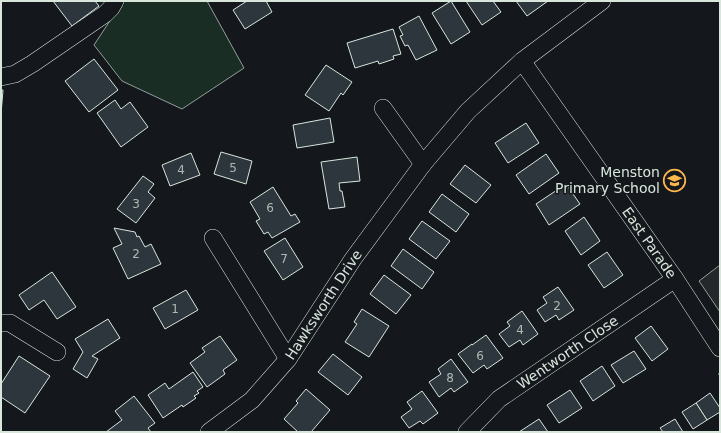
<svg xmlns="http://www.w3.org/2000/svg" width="721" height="433" font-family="'DejaVu Sans',sans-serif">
<rect width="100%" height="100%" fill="#14181c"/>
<polygon fill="#1a2d24" stroke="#939e99" points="123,1 207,1 244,68 182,109 122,81 94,45"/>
<polygon fill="#24282b" stroke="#939e99" points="720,265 720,312 699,281"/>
<g fill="#2c363c" stroke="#d8e6dc">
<polygon points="53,1 95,1 99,6 72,26"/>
<polygon points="247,1 266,1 272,12 245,29 233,10"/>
<polygon points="451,1 470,32 451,44 432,13"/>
<polygon points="466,1 493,1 501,12 482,25"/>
<polygon points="516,1 548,1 527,16"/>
<polygon points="419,16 437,50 416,60 408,45 405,46 400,36 403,35 399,27"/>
<polygon points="393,29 401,54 393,56 394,59 379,64 378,61 355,68 347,43"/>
<polygon points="94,59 118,90 89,112 65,81"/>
<polygon points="326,65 352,82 343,95 341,93 329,111 305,95"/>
<polygon points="1,90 3,90 1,114"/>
<polygon points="115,100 121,109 130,102 148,127 121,147 97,113"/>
<polygon points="330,118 334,142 297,148 293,125"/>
<polygon points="526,123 539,143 508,163 495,143"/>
<polygon points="221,152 252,161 246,184 214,174"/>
<polygon points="191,153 200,175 170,186 162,165"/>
<polygon points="546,154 559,173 529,194 516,175"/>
<polygon points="357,157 360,181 339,183 340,191 342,191 345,207 329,209 321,162"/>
<polygon points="465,165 491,185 476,203 450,184"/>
<polygon points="143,176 154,184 148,192 155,198 136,223 117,209"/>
<polygon points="566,184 580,204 549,225 536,204"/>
<polygon points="273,187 291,216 295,214 300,222 272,238 268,232 264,234 256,221 260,219 250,202"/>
<polygon points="442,194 469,214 456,232 429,212"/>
<polygon points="584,217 600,241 581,255 565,231"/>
<polygon points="422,221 450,241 436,259 409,239"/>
<polygon points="114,228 135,232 137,237 139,236 145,247 151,244 161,264 128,279 113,248 122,244"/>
<polygon points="285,238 303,267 283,280 264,251"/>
<polygon points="403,249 434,272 422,289 391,266"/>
<polygon points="607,252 623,275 604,288 588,265"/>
<polygon points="52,272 76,307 57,319 44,300 29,310 19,295"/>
<polygon points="384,275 411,295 396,314 370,294"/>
<polygon points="558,287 574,310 559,320 556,315 545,322 537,310 547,303 543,297"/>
<polygon points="186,290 198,310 165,329 153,308"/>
<polygon points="362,309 389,326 369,357 345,342 357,324 354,322"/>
<polygon points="522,311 538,334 523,345 520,340 509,347 499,334 510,326 507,322"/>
<polygon points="108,319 120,338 92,356 98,359 87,378 73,369 83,352 75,339"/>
<polygon points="651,326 668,349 652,361 635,338"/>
<polygon points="486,335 503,358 487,369 484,365 473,373 458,354 472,344 472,345"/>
<polygon points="220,336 237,360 223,370 225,374 207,387 190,363 205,352 202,348"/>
<polygon points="634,351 646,369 623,383 611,365"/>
<polygon points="333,354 362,377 348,395 318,372"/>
<polygon points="19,356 50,376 25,413 1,397 1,384"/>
<polygon points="451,359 468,382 454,392 451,388 439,397 429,382 441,374 438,369"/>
<polygon points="602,366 615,386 593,401 580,381"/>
<polygon points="193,372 203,387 197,391 199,393 194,396 196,398 183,407 182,405 163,418 148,395 165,383 169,389"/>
<polygon points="306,389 330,410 311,432 298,432 284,419 298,403 296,401"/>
<polygon points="570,390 582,408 559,423 547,405"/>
<polygon points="422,391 438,413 423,424 420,421 409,428 401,417 412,409 407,402"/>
<polygon points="710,393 720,408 720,412 707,420 696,403"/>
<polygon points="134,396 155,423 148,428 151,432 106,432 122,420 115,411"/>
<polygon points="696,403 707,420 693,429 682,412"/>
<polygon points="539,419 548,432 519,432"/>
<polygon points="675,419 683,432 663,432 660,428"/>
</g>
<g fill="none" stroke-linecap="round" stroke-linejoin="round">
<defs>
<g id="minor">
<path id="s1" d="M522,61L675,279L720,348"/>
<polyline points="1,77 15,74 32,64 105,14 111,8 115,1"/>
<polyline points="383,108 423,164"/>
<polyline points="213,238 288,359"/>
<polyline points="1,323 10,323 57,352"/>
<path id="s2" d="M209,432L252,400L288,359L353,259L423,164L468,111L522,61L602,1"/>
<path id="s3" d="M467,432L499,399L675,279"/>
</g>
</defs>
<use href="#minor" stroke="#d8e6dc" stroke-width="18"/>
<use href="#minor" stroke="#14181c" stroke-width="17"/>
<polyline stroke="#8ac095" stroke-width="3" stroke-dasharray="2 3" stroke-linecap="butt" points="719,373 720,374"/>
</g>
<defs>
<symbol id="school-ring" viewBox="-11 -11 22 22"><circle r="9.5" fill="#14181c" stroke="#ffb74d" stroke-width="1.5"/><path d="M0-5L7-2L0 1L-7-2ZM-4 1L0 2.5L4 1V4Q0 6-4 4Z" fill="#ffb74d"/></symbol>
</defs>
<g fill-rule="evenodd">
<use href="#school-ring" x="662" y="168" width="25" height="25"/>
</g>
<g text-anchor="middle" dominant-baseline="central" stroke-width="3" stroke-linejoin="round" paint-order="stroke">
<g font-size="12" fill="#adbab4">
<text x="233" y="168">5</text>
<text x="181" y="170">4</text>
<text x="136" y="204">3</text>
<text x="270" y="208">6</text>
<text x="136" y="254">2</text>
<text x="284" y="259">7</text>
<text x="557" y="306">2</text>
<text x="175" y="309">1</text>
<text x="520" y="330">4</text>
<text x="480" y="356">6</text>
<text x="450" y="378">8</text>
</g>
<g font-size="14" fill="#d8e6dc" stroke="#14181c" text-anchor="end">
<text x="660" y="172">Menston<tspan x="660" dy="16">Primary School</tspan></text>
</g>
<g font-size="14" fill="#d8e6dc" stroke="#14181c">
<text stroke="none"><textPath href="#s1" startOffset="222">East Parade</textPath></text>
<text stroke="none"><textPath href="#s2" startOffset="173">Hawksworth Drive</textPath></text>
<text stroke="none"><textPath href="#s3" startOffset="129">Wentworth Close</textPath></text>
</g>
</g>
<rect width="721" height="433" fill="none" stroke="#d8e6dc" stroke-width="4"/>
</svg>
